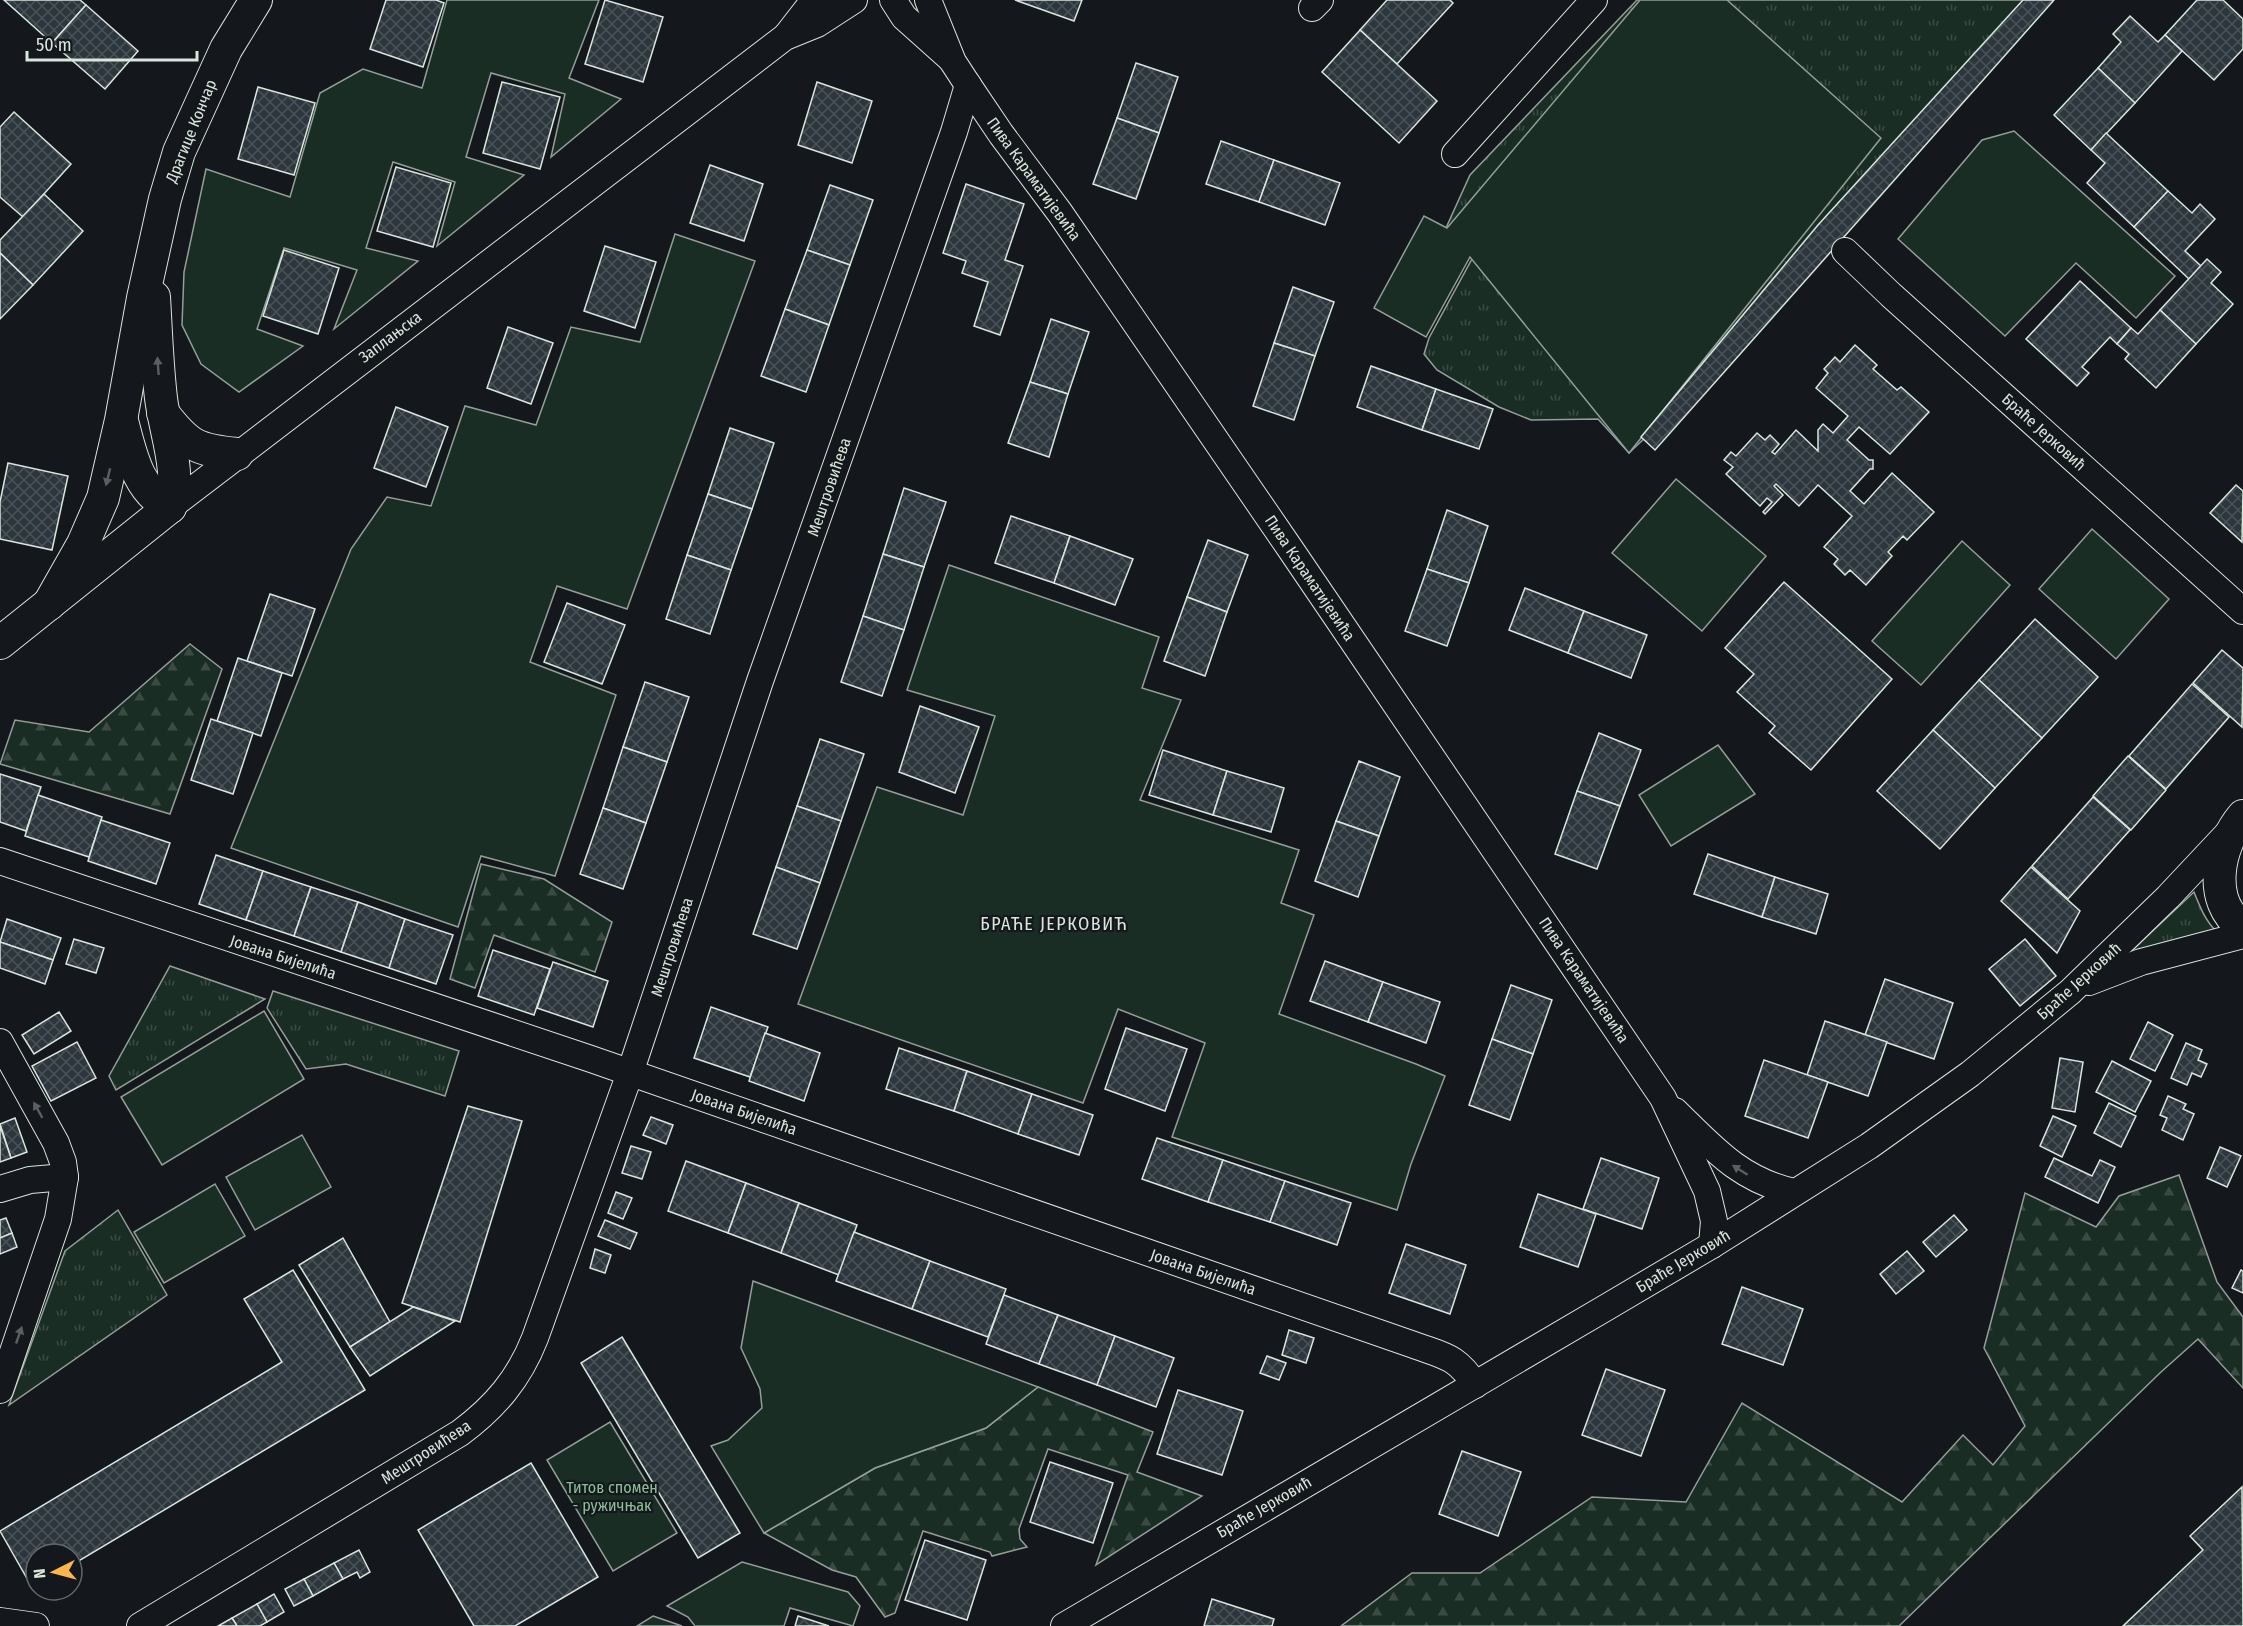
<svg xmlns="http://www.w3.org/2000/svg" width="2243" height="1626" font-family="'Fira Sans Condensed',sans-serif">
<defs>
<pattern id="grass-tufts" width="24" height="20" patternUnits="userSpaceOnUse" patternTransform="scale(1.5)"><rect width="24" height="20" fill="#1a2d24"/><path d="M3 7l-1-3M5 7V3M7 7l1-3M15 17l-1-3M17 17v-4M19 17l1-3" fill="none" stroke="#3b4b43"/></pattern>
<pattern id="forest-firs" width="22" height="20" patternUnits="userSpaceOnUse" patternTransform="scale(1.5)"><rect width="22" height="20" fill="#1a2d24"/><path d="M5 1l3.5 6h-7zM16 11l3.5 6h-7z" fill="#3b4b43"/></pattern>
<pattern id="building-cross-hatch" width="8" height="8" patternUnits="userSpaceOnUse" patternTransform="scale(1.5)"><rect width="8" height="8" fill="#2c363c"/><path d="M0 0l8 8M0 8l8-8" fill="none" stroke="#4a5358"/></pattern>
</defs>
<rect width="100%" height="100%" fill="#14181c"/>
<g fill="url(#grass-tufts)" stroke="#939e99" stroke-width="1.5">
<polygon points="1637,0 2031,0 1647,436 1629,453 1598,419 1531,420 1499,407 1437,370 1424,354 1429,338 1479,246 1446,228 1470,175"/>
<path d="M2194,892C2200,907 2205,920 2216,931L2121,961Z"/>
<polygon points="170,966 265,999 116,1090 109,1076"/>
<polygon points="273,991 459,1051 445,1096 346,1064 306,1069 267,1008"/>
<polygon points="118,1210 167,1295 9,1405 65,1251"/>
</g>
<g fill="url(#forest-firs)" stroke="#939e99" stroke-width="1.5">
<polygon points="190,644 222,669 170,814 0,764 15,720 89,732"/>
<polygon points="481,864 544,879 612,922 595,972 494,935 475,988 450,979"/>
<polygon points="2179,1175 2217,1282 2243,1317 2243,1388 2198,1339 2161,1372 1899,1626 1341,1626 1412,1573 1480,1573 1592,1497 1686,1502 1742,1403 1902,1502 1963,1435 1993,1465 2025,1426 1984,1348 2025,1193 2096,1227 2119,1196"/>
<polygon points="1038,1387 1153,1432 1137,1472 1202,1496 1096,1565 1128,1475 1048,1449 1019,1529 1020,1539 1027,1547 992,1556 990,1552 923,1531 895,1613 885,1617 856,1577 832,1570 764,1533 875,1468 986,1428"/>
</g>
<g fill="#1a2d24" stroke="#939e99" stroke-width="1.5">
<polygon points="447,0 599,0 569,78 621,99 551,157 565,94 491,73 466,157 524,175 437,246 455,182 393,162 366,248 418,261 334,329 357,270 284,248 257,329 303,346 239,392 201,364 182,325 184,272 206,169 290,197 320,93 363,69 422,88"/>
<polygon points="1640,0 1727,0 1881,138 1629,453 1470,257 1426,337 1374,308 1424,216 1447,228"/>
<polygon points="2014,131 2175,276 2136,318 2076,263 2005,336 1898,239 1982,140"/>
<polygon points="675,234 755,261 627,609 557,586 530,662 616,695 555,876 481,856 458,927 231,848 351,549 387,497 431,506 465,406 536,425 571,327 640,342"/>
<polygon points="1676,479 1766,556 1702,631 1612,553"/>
<polygon points="2092,529 2169,599 2116,659 2039,589"/>
<polygon points="1962,541 2010,585 1921,685 1872,641"/>
<polygon points="949,565 1159,637 1142,688 1181,700 1140,800 1299,850 1281,903 1314,915 1279,1014 1416,1064 1445,1076 1411,1164 1397,1210 1172,1137 1205,1043 1118,1009 1083,1103 798,1004 877,787 963,815 995,716 907,690"/>
<polygon points="1718,745 1755,794 1671,846 1639,795"/>
<polygon points="264,1011 304,1079 162,1165 121,1097"/>
<polygon points="302,1135 331,1187 255,1230 226,1177"/>
<polygon points="215,1184 245,1236 164,1283 134,1232"/>
<polygon points="753,1281 1038,1387 986,1428 875,1468 764,1533 711,1446 728,1440 762,1408 760,1389 741,1348"/>
<polygon points="610,1422 677,1533 613,1571 547,1460"/>
<polygon points="742,1562 848,1592 860,1606 853,1626 790,1608 784,1626 695,1626 688,1617 667,1606"/>
<polygon points="653,1616 682,1626 637,1626"/>
</g>
<g fill="url(#building-cross-hatch)" stroke="#d8e6dc" stroke-width="1.5">
<polygon points="4,0 80,0 86,5 52,43"/>
<polygon points="386,0 436,0 444,3 423,67 370,49"/>
<polygon points="605,0 663,17 643,82 585,64"/>
<polygon points="1015,0 1082,0 1074,21"/>
<polygon points="1387,0 1450,0 1453,3 1397,64 1360,30"/>
<polygon points="2023,0 2054,0 1655,450 1641,437 1818,225"/>
<polygon points="2197,0 2223,0 2243,19 2243,49 2214,80 2165,35"/>
<polygon points="86,5 138,51 105,89 52,43"/>
<polygon points="2130,16 2158,42 2165,35 2182,51 2135,103 2098,68 2121,42 2113,34"/>
<polygon points="1360,30 1437,101 1399,143 1322,72"/>
<polygon points="1136,63 1178,77 1159,133 1117,118"/>
<polygon points="2098,68 2135,103 2091,150 2054,115"/>
<polygon points="502,82 560,97 540,169 483,153"/>
<polygon points="817,82 872,101 852,163 798,145"/>
<polygon points="258,87 315,103 294,175 238,159"/>
<polygon points="14,112 71,164 23,217 0,197 0,127"/>
<polygon points="1117,118 1159,133 1136,199 1093,184"/>
<polygon points="2106,133 2168,191 2134,227 2087,183 2105,163 2091,150"/>
<polygon points="1221,141 1274,160 1259,202 1206,184"/>
<polygon points="1274,160 1340,183 1325,225 1259,202"/>
<polygon points="710,165 763,184 744,241 690,223"/>
<polygon points="396,167 451,183 433,247 377,231"/>
<polygon points="966,184 1024,204 1005,260 1023,266 1000,335 974,326 988,282 962,273 966,261 943,253"/>
<polygon points="830,185 873,200 850,265 807,250"/>
<polygon points="2168,191 2192,213 2200,204 2215,219 2185,251 2201,266 2189,279 2134,227"/>
<polygon points="44,194 83,231 33,285 0,253 0,240"/>
<polygon points="605,246 656,262 635,328 584,311"/>
<polygon points="284,250 339,268 318,334 263,316"/>
<polygon points="807,250 850,265 829,325 785,309"/>
<polygon points="0,253 33,285 0,319"/>
<polygon points="2207,259 2221,272 2211,283 2233,304 2196,344 2160,310"/>
<polygon points="2080,281 2131,328 2117,344 2110,337 2082,367 2089,373 2077,386 2026,339"/>
<polygon points="1293,287 1334,302 1315,356 1274,343"/>
<polygon points="785,309 829,325 806,392 761,376"/>
<polygon points="2160,310 2196,344 2156,388 2125,359 2129,354 2117,344 2131,328 2138,334"/>
<polygon points="1051,319 1089,332 1068,394 1030,382"/>
<polygon points="508,327 553,343 531,404 487,388"/>
<polygon points="1274,343 1315,356 1294,420 1253,406"/>
<polygon points="1855,345 1877,365 1873,369 1897,390 1901,387 1929,412 1890,454 1859,427 1847,440 1869,460 1873,460 1873,469 1870,469 1850,491 1864,504 1892,473 1934,512 1907,540 1903,536 1888,552 1892,556 1866,585 1850,570 1845,575 1834,564 1838,559 1824,547 1852,516 1818,485 1799,506 1776,484 1774,486 1783,495 1765,514 1763,512 1772,502 1767,498 1760,506 1726,474 1733,467 1724,460 1731,452 1736,456 1757,433 1765,440 1770,435 1779,444 1772,452 1775,454 1796,430 1818,451 1818,430 1823,424 1833,433 1848,416 1816,388 1828,373 1824,369 1835,357 1840,362"/>
<polygon points="1371,366 1436,389 1422,430 1357,407"/>
<polygon points="1030,382 1068,394 1049,457 1008,443"/>
<polygon points="1436,389 1493,409 1479,449 1422,430"/>
<polygon points="396,407 448,427 426,487 374,468"/>
<polygon points="730,428 774,443 752,509 708,494"/>
<polygon points="8,463 68,476 52,550 0,539 0,502"/>
<polygon points="2236,485 2243,491 2242,542 2210,513"/>
<polygon points="904,488 946,502 924,567 883,554"/>
<polygon points="708,494 752,509 731,570 687,555"/>
<polygon points="1447,510 1488,526 1469,583 1427,569"/>
<polygon points="1011,516 1070,536 1054,583 995,563"/>
<polygon points="1070,536 1133,559 1115,605 1054,583"/>
<polygon points="1208,540 1248,555 1227,612 1187,597"/>
<polygon points="883,554 924,567 904,630 863,616"/>
<polygon points="687,555 731,570 710,634 666,619"/>
<polygon points="1427,569 1469,583 1447,646 1405,631"/>
<polygon points="1784,582 1892,679 1811,770 1769,733 1775,726 1737,692 1754,674 1725,648"/>
<polygon points="1525,588 1584,611 1568,653 1509,630"/>
<polygon points="270,594 315,609 292,676 247,661"/>
<polygon points="1187,597 1227,612 1205,676 1164,661"/>
<polygon points="567,603 625,625 602,684 544,662"/>
<polygon points="1584,611 1647,635 1631,678 1568,653"/>
<polygon points="863,616 904,630 882,696 841,682"/>
<polygon points="2035,619 2098,677 2042,738 1979,680"/>
<polygon points="2222,650 2243,668 2242,727 2193,683"/>
<polygon points="238,658 282,673 261,736 217,721"/>
<polygon points="1979,680 2042,738 1995,788 1933,730"/>
<polygon points="645,682 689,697 667,762 623,747"/>
<polygon points="2192,684 2229,717 2166,789 2129,756"/>
<polygon points="920,706 979,727 955,793 899,772"/>
<polygon points="211,719 253,733 233,794 191,780"/>
<polygon points="1933,730 1995,788 1940,849 1877,791"/>
<polygon points="1599,733 1641,750 1620,806 1577,791"/>
<polygon points="820,739 864,754 841,821 797,806"/>
<polygon points="623,747 667,762 646,823 603,808"/>
<polygon points="1163,750 1227,771 1213,815 1149,795"/>
<polygon points="2128,756 2166,790 2131,830 2093,796"/>
<polygon points="1359,761 1400,777 1379,836 1336,821"/>
<polygon points="1227,771 1284,788 1271,832 1213,815"/>
<polygon points="0,774 41,787 26,831 0,822"/>
<polygon points="1577,791 1620,806 1597,869 1555,854"/>
<polygon points="38,795 102,817 89,857 25,836"/>
<polygon points="2093,797 2130,830 2068,899 2032,866"/>
<polygon points="797,806 841,821 820,883 776,867"/>
<polygon points="603,808 646,823 623,889 580,874"/>
<polygon points="101,820 170,843 156,884 88,861"/>
<polygon points="1336,821 1379,836 1358,897 1315,881"/>
<polygon points="1708,854 1775,877 1762,917 1694,894"/>
<polygon points="216,855 263,871 246,920 199,904"/>
<polygon points="776,867 820,883 797,949 753,934"/>
<polygon points="2031,867 2080,911 2057,953 2001,901"/>
<polygon points="263,871 311,887 294,936 246,920"/>
<polygon points="1775,877 1828,894 1816,934 1762,917"/>
<polygon points="311,887 358,902 341,952 294,936"/>
<polygon points="358,902 405,919 389,968 341,952"/>
<polygon points="7,919 61,938 53,960 0,942"/>
<polygon points="405,919 453,935 436,984 389,968"/>
<polygon points="74,939 104,948 96,973 66,964"/>
<polygon points="2025,939 2056,976 2020,1006 1989,969"/>
<polygon points="0,942 53,960 45,984 0,968"/>
<polygon points="493,950 550,969 534,1015 478,996"/>
<polygon points="1325,961 1383,982 1368,1022 1310,1001"/>
<polygon points="553,962 608,981 593,1027 537,1008"/>
<polygon points="1885,979 1953,1003 1934,1059 1865,1035"/>
<polygon points="1383,982 1440,1002 1426,1043 1368,1022"/>
<polygon points="1511,985 1552,1000 1533,1054 1492,1039"/>
<polygon points="711,1007 768,1027 750,1077 694,1058"/>
<polygon points="59,1012 71,1031 34,1054 22,1035"/>
<polygon points="1825,1021 1887,1042 1868,1096 1807,1075"/>
<polygon points="2148,1022 2173,1035 2155,1071 2130,1059"/>
<polygon points="1126,1028 1187,1049 1165,1111 1105,1089"/>
<polygon points="765,1033 820,1053 804,1101 749,1081"/>
<polygon points="1492,1039 1533,1054 1510,1120 1469,1105"/>
<polygon points="77,1042 96,1078 51,1101 32,1066"/>
<polygon points="2186,1043 2202,1050 2198,1060 2207,1064 2201,1077 2192,1073 2187,1085 2171,1078"/>
<polygon points="899,1048 967,1071 954,1111 886,1089"/>
<polygon points="2060,1058 2083,1062 2075,1112 2052,1108"/>
<polygon points="1764,1060 1828,1082 1808,1138 1745,1116"/>
<polygon points="2112,1061 2151,1081 2135,1112 2096,1092"/>
<polygon points="967,1071 1032,1094 1018,1134 954,1111"/>
<polygon points="1032,1094 1093,1115 1079,1155 1018,1134"/>
<polygon points="2168,1096 2186,1104 2183,1109 2194,1114 2183,1140 2162,1130 2167,1118 2160,1115"/>
<polygon points="2109,1103 2136,1116 2121,1147 2094,1133"/>
<polygon points="468,1106 522,1121 460,1322 402,1303"/>
<polygon points="2053,1116 2076,1126 2062,1157 2040,1146"/>
<polygon points="651,1117 673,1125 666,1144 643,1135"/>
<polygon points="15,1118 27,1152 11,1158 0,1124"/>
<polygon points="0,1126 11,1158 0,1162"/>
<polygon points="1157,1138 1223,1160 1208,1202 1142,1179"/>
<polygon points="631,1146 651,1152 642,1179 622,1173"/>
<polygon points="2220,1147 2241,1156 2227,1187 2207,1178"/>
<polygon points="1601,1158 1659,1178 1642,1229 1583,1209"/>
<polygon points="2054,1158 2092,1176 2100,1160 2115,1167 2098,1203 2045,1177"/>
<polygon points="1223,1160 1285,1181 1270,1222 1208,1202"/>
<polygon points="686,1161 746,1183 728,1233 668,1211"/>
<polygon points="1285,1181 1351,1203 1337,1245 1270,1222"/>
<polygon points="746,1183 799,1203 781,1253 728,1233"/>
<polygon points="616,1192 632,1198 623,1219 608,1213"/>
<polygon points="1538,1194 1596,1214 1578,1267 1520,1247"/>
<polygon points="799,1203 857,1225 839,1275 781,1253"/>
<polygon points="1954,1215 1967,1230 1936,1257 1923,1242"/>
<polygon points="6,1218 12,1233 0,1238 0,1220"/>
<polygon points="605,1220 637,1233 630,1249 598,1236"/>
<polygon points="854,1232 930,1261 912,1309 836,1281"/>
<polygon points="12,1233 17,1247 0,1254 0,1238"/>
<polygon points="343,1238 390,1322 350,1347 299,1265"/>
<polygon points="1406,1244 1466,1265 1450,1314 1389,1293"/>
<polygon points="595,1249 611,1255 605,1273 590,1268"/>
<polygon points="1907,1251 1924,1271 1896,1294 1880,1274"/>
<polygon points="930,1261 1006,1289 988,1337 912,1309"/>
<polygon points="293,1270 365,1390 72,1565 72,1554 36,1554 36,1587 33,1589 0,1531 282,1362 244,1299"/>
<polygon points="2241,1270 2243,1271 2243,1293 2232,1288"/>
<polygon points="1742,1287 1803,1309 1783,1365 1722,1344"/>
<polygon points="1004,1295 1058,1315 1039,1364 986,1344"/>
<polygon points="413,1307 455,1321 370,1376 350,1347"/>
<polygon points="1058,1315 1115,1336 1097,1385 1039,1364"/>
<polygon points="1289,1330 1314,1338 1306,1363 1282,1355"/>
<polygon points="1115,1336 1174,1358 1156,1407 1097,1385"/>
<polygon points="622,1337 740,1533 698,1558 581,1363"/>
<polygon points="1267,1356 1286,1363 1279,1380 1260,1373"/>
<polygon points="1606,1369 1665,1390 1641,1456 1582,1435"/>
<polygon points="1178,1390 1243,1411 1222,1475 1157,1454"/>
<polygon points="1462,1451 1521,1472 1498,1536 1439,1514"/>
<polygon points="1050,1462 1113,1483 1093,1543 1030,1522"/>
<polygon points="531,1463 598,1577 515,1626 474,1626 418,1530"/>
<polygon points="2242,1487 2243,1626 2123,1626 2203,1550 2190,1536"/>
<polygon points="925,1540 986,1560 967,1620 905,1600"/>
<polygon points="359,1550 370,1572 360,1578 357,1572 343,1579 334,1563"/>
<polygon points="334,1563 343,1579 313,1596 304,1579"/>
<polygon points="304,1579 313,1596 294,1606 285,1589"/>
<polygon points="274,1594 284,1612 267,1622 257,1604"/>
<polygon points="1212,1599 1274,1619 1272,1626 1204,1626"/>
<polygon points="257,1604 267,1622 260,1626 237,1626 232,1618"/>
<polygon points="798,1616 829,1626 795,1626"/>
<polygon points="232,1618 237,1626 218,1626"/>
</g>
<g fill="none" stroke-linecap="round" stroke-linejoin="round">
<defs>
<g id="minor">
<polyline points="893,0 904,17 951,59"/>
<polyline points="928,0 953,62 968,85 1001,134 1060,213 1289,547 1663,1098 1707,1191 1714,1221 1712,1245"/>
<polyline points="1312,8 1320,0"/>
<polyline points="787,35 808,8 817,0"/>
<polyline points="1455,154 1594,0"/>
<polyline points="1845,251 1891,295 2243,611"/>
<polyline points="170,507 785,37 817,24 854,0"/>
<path d="M0,861L591,1059L1414,1345C1444,1356 1457,1356 1475,1385"/>
<polyline points="2089,982 2141,962 2243,935"/>
<polyline points="0,1042 56,1143 63,1162 65,1177 58,1219 0,1390"/>
<path d="M1675,1111C1713,1148 1740,1180 1794,1192"/>
<polyline points="0,1189 30,1180 65,1177"/>
<polyline points="0,1621 36,1626"/>
<path d="M140,1626L460,1433C495,1407 519,1379 535,1338L630,1073L760,681L954,132L968,85"/>
<polyline points="1064,1626 1607,1307 1712,1245 1869,1146 1970,1074 2070,992 2168,897 2230,831"/>
</g>
<g id="major">
<path d="M154,297C156,330 157,364 161,398C165,433 182,472 170,507"/>
<path d="M163,413C188,446 197,450 237,454"/>
<path d="M122,421C131,454 137,490 170,507"/>
<polyline points="49,604 83,544 103,498 121,420 143,298 165,199 179,152 226,49 256,0"/>
<polyline points="0,643 170,507"/>
<path d="M2243,816C2218,845 2206,902 2243,927"/>
</g>
</defs>
<use href="#minor" stroke="#d8e6dc" stroke-width="28"/>
<use href="#major" stroke="#d8e6dc" stroke-width="34"/>
<use href="#minor" stroke="#14181c" stroke-width="26"/>
<use href="#major" stroke="#14181c" stroke-width="32"/>
</g>
<defs><path id="oneway-solid" d="M-6-.8H1V-3.2L6.5 0L1 3.2V.8H-6Z" transform="scale(1.5)"/></defs>
<g fill="#59605f">
<use href="#oneway-solid" transform="translate(158 366) rotate(-94)"/>
<use href="#oneway-solid" transform="translate(108 477) rotate(104)"/>
<use href="#oneway-solid" transform="translate(38 1110) rotate(-119)"/>
<use href="#oneway-solid" transform="translate(1740 1170) rotate(-148)"/>
<use href="#oneway-solid" transform="translate(19 1335) rotate(-71)"/>
</g>
<g text-anchor="middle" dominant-baseline="central" stroke-width="4.5" stroke-linejoin="round" paint-order="stroke">
<g font-size="16" fill="#d8e6dc" stroke="#14181c">
<text transform="translate(191 131) rotate(-68)">Драгице Кончар</text>
<text transform="translate(1034 179) rotate(54)">Пива Караматијевића</text>
<text transform="translate(390 337) rotate(-37)">Заплањска</text>
<text transform="translate(2044 432) rotate(42)">Браће Јерковић</text>
<text transform="translate(829 487) rotate(-71)">Мештровићева</text>
<text transform="translate(1310 578) rotate(56)">Пива Караматијевића</text>
<text transform="translate(672 947) rotate(-72)">Мештровићева</text>
<text transform="translate(283 957) rotate(18)">Јована Бијелића</text>
<text transform="translate(1584 980) rotate(56)">Пива Караматијевића</text>
<text transform="translate(2079 981) rotate(-42)">Браће Јерковић</text>
<text transform="translate(744 1112) rotate(19)">Јована Бијелића</text>
<text transform="translate(1683 1261) rotate(-31)">Браће Јерковић</text>
<text transform="translate(1203 1272) rotate(19)">Јована Бијелића</text>
<text transform="translate(426 1452) rotate(-33)">Мештровићева</text>
<text transform="translate(1264 1507) rotate(-30)">Браће Јерковић</text>
</g>
<g font-size="16" fill="#8ac095" stroke="#14181c">
<text x="612" y="1487">Титов спомен<tspan x="612" dy="18">- ружичњак</tspan></text>
</g>
<g font-size="18" letter-spacing="1.5" fill="#d8e6dc" stroke="#14181c">
<text x="1054" y="924">БРАЋЕ ЈЕРКОВИЋ</text>
</g>
</g>
<g transform="translate(54 1572) rotate(264)"><circle r="28" fill="#14181c" stroke="#626a69" stroke-width="1.5"/>
<path d="M0-4.5L10 22L0 15L-10 22Z" fill="#ffb74d"/>
<text y="-9" font-size="16" font-weight="bold" text-anchor="middle" fill="#d8e6dc">N</text>
</g>
<path d="M27 51v9h170v-9" fill="none" stroke="#d8e6dc" stroke-width="3"/>
<text x="36" y="51" font-size="18" fill="#d8e6dc" stroke="#14181c" stroke-width="4.5" paint-order="stroke">50 m</text>
</svg>
